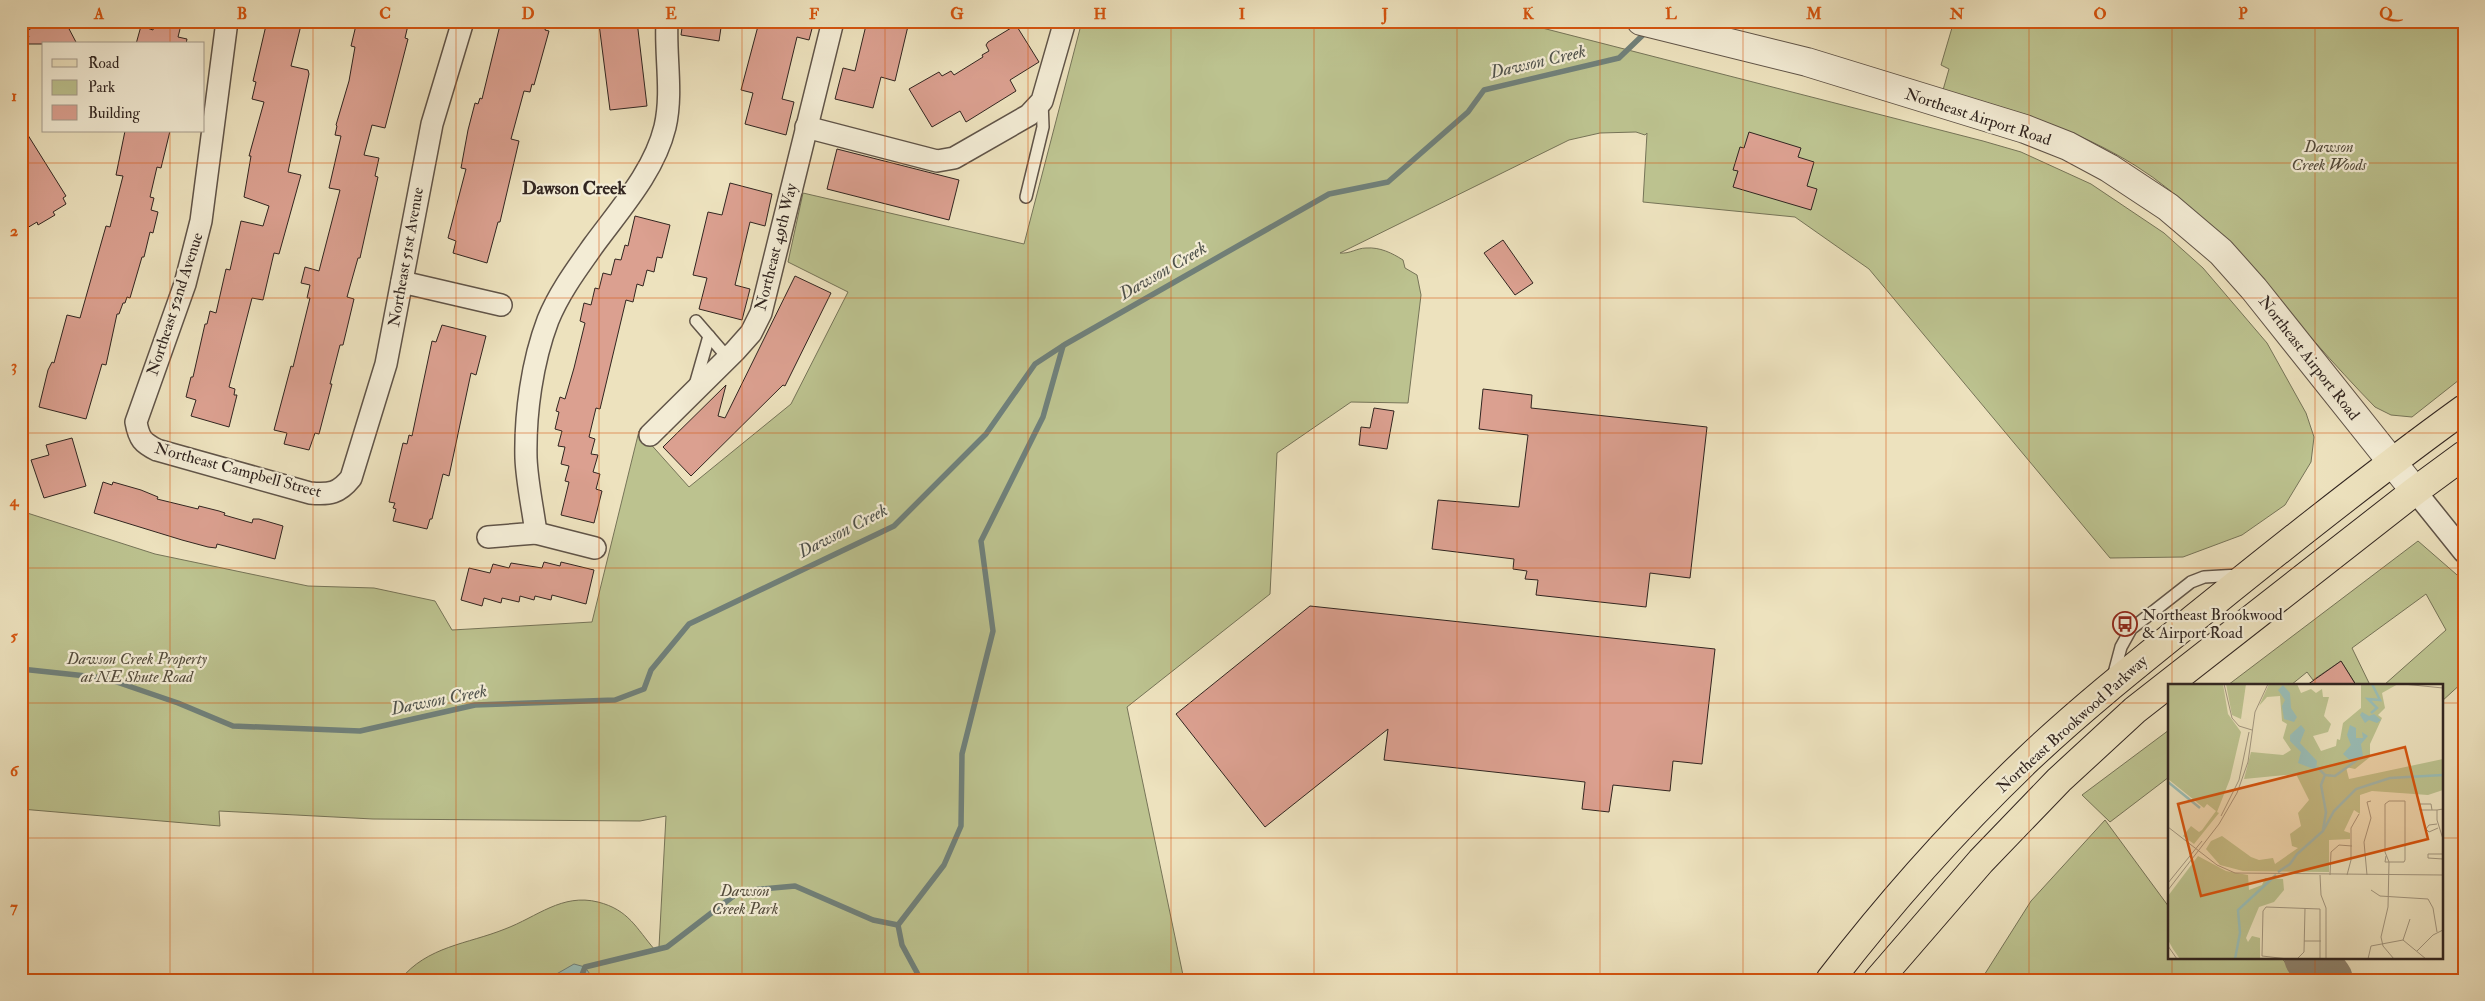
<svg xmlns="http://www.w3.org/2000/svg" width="2485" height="1001" font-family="'IM FELL Double Pica',serif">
<rect width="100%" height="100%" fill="#ede2be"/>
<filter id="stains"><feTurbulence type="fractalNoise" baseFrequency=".004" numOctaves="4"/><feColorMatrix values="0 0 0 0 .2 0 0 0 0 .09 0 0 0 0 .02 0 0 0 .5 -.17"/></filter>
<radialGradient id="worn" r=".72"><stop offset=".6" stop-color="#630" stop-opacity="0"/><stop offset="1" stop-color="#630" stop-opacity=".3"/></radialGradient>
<g fill="#bcc28f" stroke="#767458">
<path d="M1082,21H1515L1983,141L2021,152L2091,184L2164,233L2203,268L2267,343L2306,413L2314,437L2311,462L2285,505L2242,535L2183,557L2110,558L1869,269L1795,217L1643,202L1647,133L1645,135L1636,132L1600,133L1569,140L1340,253C1350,254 1357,248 1366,248C1380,247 1392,253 1403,260L1405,268L1417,275L1421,295L1408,403L1351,402L1277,453L1270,594L1127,707L1184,980H400C427,946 468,944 505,929C537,917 562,893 598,902C629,910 636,928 655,950L659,947L666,816L640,821L373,819L219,811L220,826L21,809V511L155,554L308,586L374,588L435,601L452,630L592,622L639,431L689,487L791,404L848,292L788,262L803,193L1024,244Z"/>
<path d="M1954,21H2464V376L2412,417L2391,415L2375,407C2334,365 2295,319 2255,275C2219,235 2182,195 2136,166C2077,129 2010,109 1943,90L1949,69L1941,65Z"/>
<polygon points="2418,541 2464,581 2464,681 2441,702 2441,685 2384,685 2446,630 2426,594 2352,648 2370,685 2356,685 2341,661 2313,680 2307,672 2291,685 2228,685"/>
<polygon points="2169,730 2169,777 2110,822 2082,795"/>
<polygon points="2105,820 2169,907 2169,957 2281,957 2299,980 1981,980 2031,901"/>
</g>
<polygon fill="#9abdb6" stroke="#70807a" points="574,964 585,967 594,980 546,980"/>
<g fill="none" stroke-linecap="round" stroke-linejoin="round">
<g stroke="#70807a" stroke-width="5.5">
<polyline points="21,669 105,678 178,703 233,726 360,731 475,705 615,700 644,689 651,670 689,624 894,526 986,434 1035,364 1064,345 1329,194 1388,182 1468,112 1484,90 1619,58 1646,32"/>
<polyline points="898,925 944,865 961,826 962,754 993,631 981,541 1043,417 1063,346"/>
<polyline points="898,925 902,945 921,980"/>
<polyline points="580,980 585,967 667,947 740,891 795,886 873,920 898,925"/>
</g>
<polyline stroke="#8f846f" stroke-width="52" points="2310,957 2327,980"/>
</g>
<g fill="#dba090" stroke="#312520">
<polygon points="57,21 61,21 64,26 67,25 77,44 21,44 29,37 26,31 42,23 45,28"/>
<polygon points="155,21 182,21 178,37 187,39 186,44 136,44 141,26 153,30"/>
<polygon points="267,21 302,21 291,66 308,70 309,74 288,172 301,175 279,254 274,253 263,300 252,298 229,387 235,389 234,395 237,395 229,427 191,416 196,400 186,397 191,377 193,377 205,324 207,324 210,311 216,313 226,269 230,270 241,221 263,226 269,206 244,197 251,156 249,156 264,102 252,99 256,82 253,81"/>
<polygon points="357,21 409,21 405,38 408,39 385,128 372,125 364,155 379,158 375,176 378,177 360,258 358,258 347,297 354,299 343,345 340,345 330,384 332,384 319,434 315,433 309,450 284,444 287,433 274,430 291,366 293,367 310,298 307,298 310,285 301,283 305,267 319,271 340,190 329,188 341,136 335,135 337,126 336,125 349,81 355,47 351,46"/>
<polygon points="501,21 547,21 545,30 549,31 534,85 532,84 530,92 524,91 511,139 519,141 500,222 498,222 487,263 453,253 456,241 448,238 466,169 461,168 468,130 475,103 478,104 480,98 482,99"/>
<polygon points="624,21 637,21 647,106 610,110 599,24"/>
<polygon points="683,21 722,21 719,41 681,35"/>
<polygon points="771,21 814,21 809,40 797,37 782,99 794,102 786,135 745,124 753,93 741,90 758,26 769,28"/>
<polygon points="867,21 890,21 908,26 895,81 881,77 873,108 835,99 843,68 855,71"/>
<polygon points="1016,25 1039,62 1010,80 1016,91 966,122 960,111 932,127 909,89 939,72 942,76 951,71 954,75 983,57 982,55 989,51 986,45 988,42"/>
<polygon points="21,124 66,196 63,198 66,204 53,212 55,215 38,225 37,222 27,228 21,219"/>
<polygon points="125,131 170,131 161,168 157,167 150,197 154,198 151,210 158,212 153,233 150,232 144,257 142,257 130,298 127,297 125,303 123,303 119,314 117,314 106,365 102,364 86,419 39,407 48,370 52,362 54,363 67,315 80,318 106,226 110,227 123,176 116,175"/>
<polygon points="1749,132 1801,148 1798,157 1814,162 1807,186 1817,189 1811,210 1733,187 1738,171 1733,170 1740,147 1744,148"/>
<polygon points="837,149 959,180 949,220 827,189"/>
<polygon points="730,183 772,194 765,226 750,222 735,285 750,289 742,320 699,309 707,278 693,275 708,212 722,215"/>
<polygon points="635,216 670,225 662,258 657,257 654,272 647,270 643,286 637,284 633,302 626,300 600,409 596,408 589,437 595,439 591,454 598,455 593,472 600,474 596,489 602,491 594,523 561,515 569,482 565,481 569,466 561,464 565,447 558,446 562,431 555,429 559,412 556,411 560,397 565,399 574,368 585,323 580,321 584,303 591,305 595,288 599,289 603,273 611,275 615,259 621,260 625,245 628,246"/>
<polygon points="1503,240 1533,283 1515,295 1484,253"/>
<polygon points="795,276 831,293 785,386 783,385 691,476 663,447 726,385 718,416 725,418"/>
<polygon points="442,325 486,336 476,375 471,373 449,476 443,474 432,519 430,519 427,529 393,521 396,509 393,508 395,503 389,502 403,443 407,444 409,435 412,436 432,341 436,342"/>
<polygon points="1483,389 1532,395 1531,408 1707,427 1690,578 1650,573 1646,607 1536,595 1538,580 1525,579 1527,571 1513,569 1514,559 1432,549 1438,500 1519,507 1528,435 1479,429"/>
<polygon points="1374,408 1394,411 1387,449 1359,445 1361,427 1370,428"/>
<polygon points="72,438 86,486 44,498 31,460 49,455 46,445"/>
<polygon points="103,482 112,485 113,482 141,490 158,497 157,499 198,509 199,506 219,511 225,513 224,515 252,523 253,519 259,519 283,526 275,559 217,544 216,548 208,547 182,540 94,513"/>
<polygon points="544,562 560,566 561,562 594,570 586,604 552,595 551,600 535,596 534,600 520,596 519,602 502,598 501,603 484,598 482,606 461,600 469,568 490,573 493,564 509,568 511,563 542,568"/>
<polygon points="1310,606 1715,649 1702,764 1673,761 1670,791 1613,785 1609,812 1582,809 1585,782 1384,760 1388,729 1265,827 1176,714"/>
<polygon points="2341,661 2356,685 2307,685"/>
</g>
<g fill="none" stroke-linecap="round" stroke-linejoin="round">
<defs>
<g id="service">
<polyline points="1026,197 1043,127 1042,101"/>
<polyline points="696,321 728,358"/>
<polyline points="695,385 709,336"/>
<polyline points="2113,677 2121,647 2131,629 2191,582 2204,577 2239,575"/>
</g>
<g id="minor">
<path d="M227,21L201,221L185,284L136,422C139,439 143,443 157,450L310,493C330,495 339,493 351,478L386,364L432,124L463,21"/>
<polyline points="806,127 937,161 954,158 1029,115 1042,101 1065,21"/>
<polyline points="402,282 501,305"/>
<polyline points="650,435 735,351 751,333 761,313 833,21"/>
<polyline points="2415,491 2464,552"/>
<polyline points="536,533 595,548"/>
<path d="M488,537L536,533C533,509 527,483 526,458C525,414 532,362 548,320C559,293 576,270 593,246C620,209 654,172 665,127C673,92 665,57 667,21"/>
</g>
<polyline id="tertiary" points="1641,21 1807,62 2025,129 2068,146 2109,168 2168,207 2221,252 2254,289 2415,491"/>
<g id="primary">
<path d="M1830,980C1890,902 1957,827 2028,759C2086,704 2150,654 2212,604C2295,537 2378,471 2464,409"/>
<polyline points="1878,980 1981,861 2059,780 2135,710 2415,491 2464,455"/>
</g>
</defs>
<use href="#service" stroke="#605448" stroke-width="14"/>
<use href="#minor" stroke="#605448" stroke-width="24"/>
<use href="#tertiary" stroke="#605448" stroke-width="30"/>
<use href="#primary" stroke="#312520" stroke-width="30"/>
<use href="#service" stroke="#f3ecd5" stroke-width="11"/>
<use href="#minor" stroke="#f3ecd5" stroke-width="21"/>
<use href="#tertiary" stroke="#f3ecd5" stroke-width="28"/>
<use href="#primary" stroke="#ede2be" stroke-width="28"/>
</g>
<path fill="none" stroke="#d6540e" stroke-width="1" stroke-opacity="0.55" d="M170,21V44M313,21V980M456,21V980M599,21V980M742,21V980M885,21V980M1028,21V980M1171,21V980M1314,21V980M1457,21V980M1600,21V980M1743,21V980M1886,21V980M2029,21V980M2172,21V685M2315,21V685M170,131V980M21,163H2464M21,298H2464M21,433H2464M21,568H2464M21,703H2169M2441,703H2464M21,838H2169M2441,838H2464M2172,957V980M2315,957V980"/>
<defs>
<symbol id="bus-ring" viewBox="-11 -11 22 22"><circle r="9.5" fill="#f3ecd5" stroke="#8f2418" stroke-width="1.5"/><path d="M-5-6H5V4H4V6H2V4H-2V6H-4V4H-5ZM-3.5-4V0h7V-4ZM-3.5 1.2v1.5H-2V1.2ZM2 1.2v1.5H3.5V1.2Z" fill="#8f2418"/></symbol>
</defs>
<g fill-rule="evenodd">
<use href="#bus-ring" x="2111" y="610" width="28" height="28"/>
</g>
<g text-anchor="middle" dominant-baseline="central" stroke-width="4.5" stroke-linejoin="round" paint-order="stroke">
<g font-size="16" fill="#312520" stroke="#f3ecd5">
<text transform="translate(1978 117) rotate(18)">Northeast Airport Road</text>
<text transform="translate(776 247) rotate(-76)">Northeast 49th Way</text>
<text transform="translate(406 257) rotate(-80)">Northeast 51st Avenue</text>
<text transform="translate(175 304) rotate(-72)">Northeast 52nd Avenue</text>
<text transform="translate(2309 358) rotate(52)">Northeast Airport Road</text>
<text transform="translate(238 470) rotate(15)">Northeast Campbell Street</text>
<text transform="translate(2072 724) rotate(-42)">Northeast Brookwood Parkway</text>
</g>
<g font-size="16" font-style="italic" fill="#544c3c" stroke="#f3ecd5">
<text x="2329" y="147">Dawson<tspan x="2329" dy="18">Creek Woods</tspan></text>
<text x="137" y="659">Dawson Creek Property<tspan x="137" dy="18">at NE Shute Road</tspan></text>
<text x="745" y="891">Dawson<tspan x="745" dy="18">Creek Park</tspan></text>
</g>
<g font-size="16" fill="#312520" stroke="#f3ecd5" text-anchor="start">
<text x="2142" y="615">Northeast Brookwood<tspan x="2142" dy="18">&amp; Airport Road</tspan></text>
</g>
<g font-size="18" font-style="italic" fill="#50534d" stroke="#f3ecd5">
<text transform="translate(1538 62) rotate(-13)">Dawson Creek</text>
<text transform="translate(1163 271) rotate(-30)">Dawson Creek</text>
<text transform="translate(843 531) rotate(-27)">Dawson Creek</text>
<text transform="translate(439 700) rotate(-11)">Dawson Creek</text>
</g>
<g font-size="18" font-weight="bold" fill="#312520" stroke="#f3ecd5">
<text x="574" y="188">Dawson Creek</text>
</g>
</g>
<g transform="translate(2168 684)">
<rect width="275" height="275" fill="#ede2be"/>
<path d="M0,0H55L60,30L73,48L62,95L49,128L51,129L26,160L15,152L23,142L31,148L34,146L48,127L39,120L36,124L31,120L0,95ZM58,0H78L73,35L64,31ZM101,0H129L133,9L143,5L148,9L154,5L155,13H161L156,32L163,40L160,48L145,52L153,67L168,62L169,55L172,56L175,39L193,24V0H230L214,9L217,24L210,31L214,34L202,60V73L187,85L178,83L181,95L275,75V106L260,111L204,107L192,111V130L186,126L176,147L182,149V155L161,156V188L75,187L52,181L38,165L43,157L54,152L83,173L91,176L105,174L107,180L130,164L124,162L122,150L133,142L130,129L141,116L128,90L76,95L83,68L115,71L123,66L115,54L119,40L114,37L112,12L99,13L91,22ZM30,172L58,187L80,191L81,206L94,201L97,194L115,195L116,206L106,218L91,223L78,254L80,258L84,252L92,254V275H12L5,265L0,256V212Z" fill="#bcc28f"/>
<path d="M115,1L122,9L123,24L129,33L126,38L116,35L114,22L117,16L110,6ZM194,28L201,32L206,30L213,36L209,39L201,36L197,39L192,31ZM133,41L137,46L132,59L149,77L148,86L130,79L133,68L122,57V51ZM182,41L188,44V54H195L194,48L200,52L193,60L195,72L186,80L175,70L183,61L179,51Z" fill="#9abdb6"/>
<path fill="none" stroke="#9abdb6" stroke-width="2.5" d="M203,29L209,24L200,15L212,16L204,0M149,83L157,91L167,92L185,79M0,98L32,124M155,146L158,128L153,101L157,91M110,188L122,180L129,170L155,147L166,127L188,105L222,94L275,91M67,275L72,249L70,226L108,191"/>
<path fill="none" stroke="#a2967f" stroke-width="1" d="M56,0L64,34L71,42L84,46M235,0L275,4M275,125L269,126V136L275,155M264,126L263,120H252V126H269M53,132L71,96L81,48M269,140L261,141L258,145L261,148L270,144M0,143L49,181L67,189L275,191M275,170H260V174L275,175M218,172L217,178H236L237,176V117H221L217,120V168L221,178L220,223L213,253L215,262L226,275M152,191L153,211L158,224V275M162,191L163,168L171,161L184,162M179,191L183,176V144L191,130M199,191L196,158L203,134L199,118L203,117M0,199L34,157M0,206L51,140L69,109L80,78L87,28L100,0M203,206L212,212L260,215L265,224L269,248M235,256L242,235M136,257H153M0,262L9,275M249,267L265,251L275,246M120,275L94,272L95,227L98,223L152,225V275M129,275L136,268L137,224M200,275L203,262L235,256L258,275"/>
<path fill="#d6540e" fill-opacity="0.15" stroke="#d6540e" stroke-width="2.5" d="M237,63L260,155L33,212L10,120Z"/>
<rect width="275" height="275" fill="none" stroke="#312520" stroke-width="2.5"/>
</g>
<rect width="2485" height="1001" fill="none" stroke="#ede2be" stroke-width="55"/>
<rect x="42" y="42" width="162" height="90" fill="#f3ecd5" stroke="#a59c8d"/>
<rect x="52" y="59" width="25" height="8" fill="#ede2be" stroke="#a59c8d"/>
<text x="88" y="68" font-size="15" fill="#312520">Road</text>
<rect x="52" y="80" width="25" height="15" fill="#bcc28f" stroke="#a59c8d"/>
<text x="88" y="92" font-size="15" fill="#312520">Park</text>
<rect x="52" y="105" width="25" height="15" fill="#dba090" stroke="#a59c8d"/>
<text x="88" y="118" font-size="15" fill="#312520">Building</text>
<rect x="28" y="28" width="2430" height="946" fill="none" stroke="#d6540e" stroke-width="2"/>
<g font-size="16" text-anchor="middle" font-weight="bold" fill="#d6540e">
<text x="99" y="19">A</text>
<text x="242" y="19">B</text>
<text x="385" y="19">C</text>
<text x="528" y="19">D</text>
<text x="671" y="19">E</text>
<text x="814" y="19">F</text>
<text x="957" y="19">G</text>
<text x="1100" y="19">H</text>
<text x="1242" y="19">I</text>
<text x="1385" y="19">J</text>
<text x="1528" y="19">K</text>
<text x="1671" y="19">L</text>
<text x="1814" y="19">M</text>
<text x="1957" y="19">N</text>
<text x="2100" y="19">O</text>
<text x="2243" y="19">P</text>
<text x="2386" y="19">Q</text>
<text x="14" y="101">1</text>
<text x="14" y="236">2</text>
<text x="14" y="371">3</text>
<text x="14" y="506">4</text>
<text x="14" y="641">5</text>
<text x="14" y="776">6</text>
<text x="14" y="912">7</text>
</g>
<rect width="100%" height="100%" filter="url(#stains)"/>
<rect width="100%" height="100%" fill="url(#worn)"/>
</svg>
